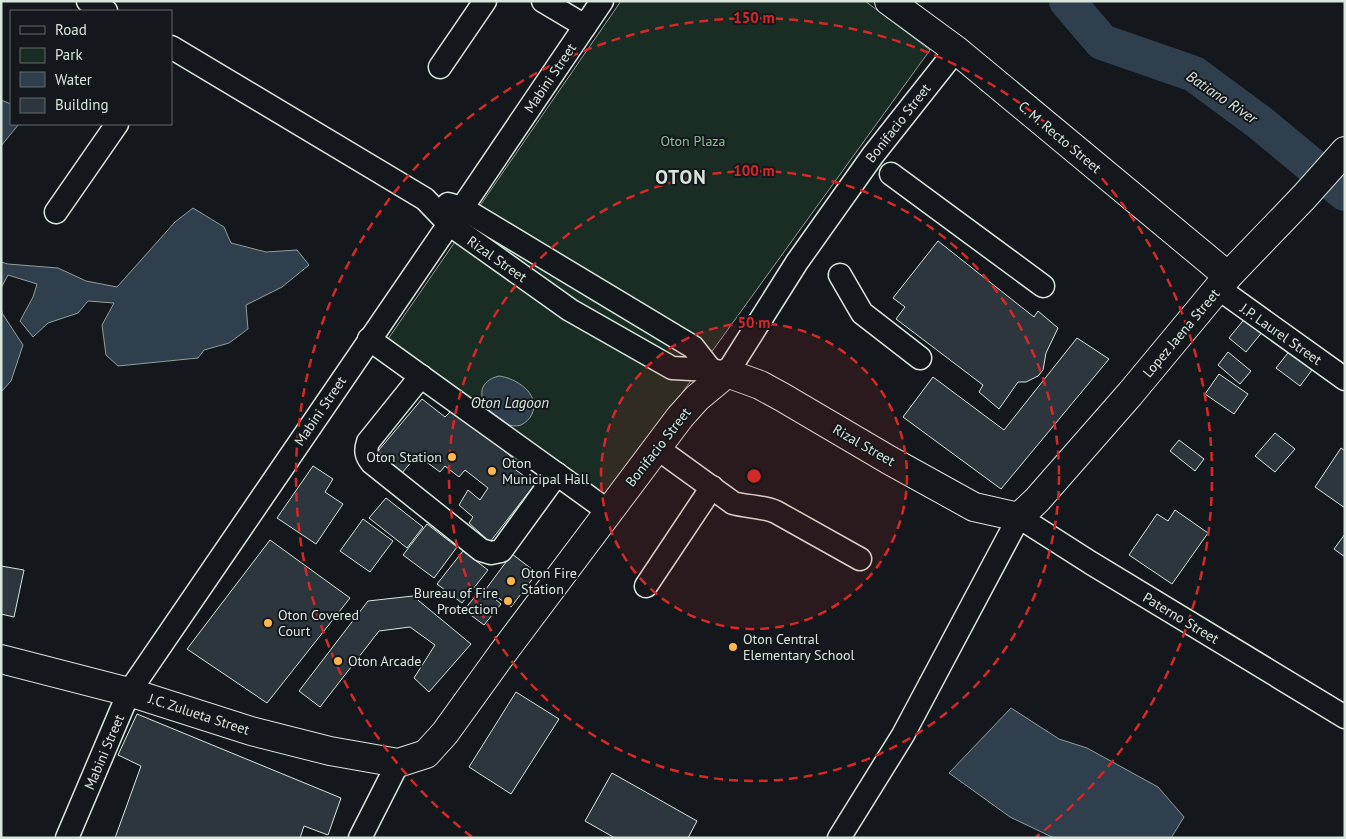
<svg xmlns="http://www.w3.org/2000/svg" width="1346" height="839" font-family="'PT Sans',sans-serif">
<rect width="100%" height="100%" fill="#14181c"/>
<polygon fill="#1a2d24" stroke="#939e99" points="621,1 865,1 930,50 606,498 388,339"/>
<g fill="#2f3f4d" stroke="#939e99">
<polygon points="1,100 11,104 11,124 19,124 1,146"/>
<polygon points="193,208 224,227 231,243 266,252 297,250 309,265 282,287 246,305 248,329 229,343 204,350 198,358 118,366 106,355 102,325 114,303 88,301 78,313 48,323 33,337 20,321 33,297 37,284 8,275 1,288 1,262 8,264 58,268 86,281 117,287 175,222"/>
<polygon points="1,307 2,313 23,345 11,381 1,392"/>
<path d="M499,376C516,378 541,394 532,414C530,419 525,423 521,425C498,433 459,386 499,376Z"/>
<polygon points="1011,708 1059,739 1087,748 1158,787 1184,817 1171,838 1054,838 1010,817 949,773"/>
</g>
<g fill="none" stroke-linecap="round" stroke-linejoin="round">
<polyline stroke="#2f3f4d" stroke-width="36" points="1067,1 1102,42 1194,74 1259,122 1345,193"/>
</g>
<g fill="#2c363c" stroke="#d8e6dc">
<polygon points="938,241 1034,317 1038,311 1058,328 1046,353 1043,370 1038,376 1026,382 1018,382 999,409 979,392 983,385 896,319 905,307 893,298"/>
<polygon points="1246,317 1263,331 1246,352 1229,338"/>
<polygon points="1077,338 1109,359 1001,489 903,417 933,377 1004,430"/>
<polygon points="1291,349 1315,366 1300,386 1276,368"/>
<polygon points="1228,352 1251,371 1240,384 1218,365"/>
<polygon points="1219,374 1248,394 1234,414 1205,394"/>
<polygon points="422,399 445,417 453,409 513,458 509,465 535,484 490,542 469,523 473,517 459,505 468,490 480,500 488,488 465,470 459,477 445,466 440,472 417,455 402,473 378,451"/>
<polygon points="1275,433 1295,449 1275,472 1255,456"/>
<polygon points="1179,440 1204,459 1195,471 1170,451"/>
<polygon points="1341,448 1345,451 1345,508 1315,487"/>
<polygon points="313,466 333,479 325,492 343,504 316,544 277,518"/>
<polygon points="386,498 423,527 407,548 369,518"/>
<polygon points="1175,510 1208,533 1172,584 1129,555 1157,514 1168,521"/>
<polygon points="363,519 393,541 370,572 340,551"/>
<polygon points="427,524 457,547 434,578 403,555"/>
<polygon points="1345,534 1345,557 1334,549"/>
<polygon points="270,540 350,598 267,703 187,649"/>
<polygon points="463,551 488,570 462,603 437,584"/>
<polygon points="512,554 537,573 511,607 486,589"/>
<polygon points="1,566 24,570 14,617 1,614"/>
<polygon points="482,588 501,604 484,625 464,610"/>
<polygon points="413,596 471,644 429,692 414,678 435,645 410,627 379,631 320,707 299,691 368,601"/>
<polygon points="516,692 559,719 511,794 469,767"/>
<polygon points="137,714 341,798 328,835 304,826 300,838 115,838 141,766 118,755"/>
<polygon points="612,773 697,821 688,838 615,838 585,821"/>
</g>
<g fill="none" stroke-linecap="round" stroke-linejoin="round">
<defs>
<g id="minor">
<polyline points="88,1 106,11"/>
<polyline points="543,1 585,26"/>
<polyline points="171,47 425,199 449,224 570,310 672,368 711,370 727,373 797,262 873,155 956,50"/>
<polyline points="440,67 485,1"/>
<polyline points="891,174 1043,286"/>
<polyline points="448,204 462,208 693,347 711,370"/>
<polyline points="56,212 117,124"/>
<polyline points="840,275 862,313 920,358"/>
<polyline points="1218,288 1345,379"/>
<polyline points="369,339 608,511"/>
<path d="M421,376L368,442C365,451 366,456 372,463L481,550L491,553L501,551L557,474"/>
<path d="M657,448L733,503C747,507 762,506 776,512L860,559"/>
<polyline points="646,586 712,487"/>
<polyline points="67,838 129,692 449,224 462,208 602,1"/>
<polyline points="360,838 398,763"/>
<polyline points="839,838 903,735 1019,517 1091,563 1345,717"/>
</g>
<g id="major">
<polyline points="889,1 956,50 1228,276"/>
<polyline points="1,659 129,692 251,731 330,751 398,763 426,754 445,733 502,654 680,417 697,398 727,373 760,385 782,397 889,460 974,507 1019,517 1037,500 1130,394 1228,276 1304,197 1345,151"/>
</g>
</defs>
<use href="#minor" stroke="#d8e6dc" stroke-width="25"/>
<use href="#major" stroke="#d8e6dc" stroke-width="30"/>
<use href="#minor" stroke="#14181c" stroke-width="22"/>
<use href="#major" stroke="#14181c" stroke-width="28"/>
</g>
<circle cx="754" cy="476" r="153" fill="#d62828" fill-opacity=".12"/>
<g fill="none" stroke="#d62828" stroke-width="2.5" stroke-dasharray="9 6">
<circle cx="754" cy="476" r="153"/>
<circle cx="754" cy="476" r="305"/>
<path d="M472 837A458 458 0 1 1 1036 837"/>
</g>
<g fill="#ffb74d" stroke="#14181c" stroke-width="2">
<circle cx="452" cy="457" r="5"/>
<circle cx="492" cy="471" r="5"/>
<circle cx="511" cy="581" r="5"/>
<circle cx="508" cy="601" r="5"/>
<circle cx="268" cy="623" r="5"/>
<circle cx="733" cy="647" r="5"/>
<circle cx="338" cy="661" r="5"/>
</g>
<g text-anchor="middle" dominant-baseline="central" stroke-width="4" stroke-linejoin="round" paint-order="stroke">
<g font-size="14" fill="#d8e6dc" stroke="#14181c">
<text transform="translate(550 78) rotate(-56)">Mabini Street</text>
<text transform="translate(898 123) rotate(-52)">Bonifacio Street</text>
<text transform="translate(1060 137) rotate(40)">C. M. Recto Street</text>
<text transform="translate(497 259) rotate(35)">Rizal Street</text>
<text transform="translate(1181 333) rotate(-50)">Lopez Jaena Street</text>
<text transform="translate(1281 334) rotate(35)">J.P. Laurel Street</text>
<text transform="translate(320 411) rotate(-56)">Mabini Street</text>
<text transform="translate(864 445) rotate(30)">Rizal Street</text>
<text transform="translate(658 447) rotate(-52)">Bonifacio Street</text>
<text transform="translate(1181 618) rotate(31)">Paterno Street</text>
<text transform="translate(199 714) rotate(18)">J.C. Zulueta Street</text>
<text transform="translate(104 752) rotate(-67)">Mabini Street</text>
</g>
<g font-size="14" fill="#8ac095" stroke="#14181c">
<text x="693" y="141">Oton Plaza</text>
</g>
<g font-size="14" fill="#d8e6dc" stroke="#14181c" text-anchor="start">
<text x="442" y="457" text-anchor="end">Oton Station</text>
<text x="502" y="463">Oton<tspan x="502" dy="16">Municipal Hall</tspan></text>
<text x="521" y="573">Oton Fire<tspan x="521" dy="16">Station</tspan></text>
<text x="498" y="593" text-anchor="end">Bureau of Fire<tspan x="498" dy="16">Protection</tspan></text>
<text x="278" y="615">Oton Covered<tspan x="278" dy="16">Court</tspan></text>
<text x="743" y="639">Oton Central<tspan x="743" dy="16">Elementary School</tspan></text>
<text x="348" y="661">Oton Arcade</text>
</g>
<g font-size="15" font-style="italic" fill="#d8e6dc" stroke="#14181c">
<text transform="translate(1222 97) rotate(34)">Batiano River</text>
<text x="510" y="402">Oton Lagoon</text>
</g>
<g font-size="19" font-weight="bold" letter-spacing="1" fill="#d8e6dc" stroke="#14181c">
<text x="681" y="177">OTON</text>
</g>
</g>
<circle cx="754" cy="476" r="8" fill="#d62828" stroke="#14181c" stroke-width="2.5"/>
<g font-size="15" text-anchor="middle" font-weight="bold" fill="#d62828" stroke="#14181c" stroke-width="4" stroke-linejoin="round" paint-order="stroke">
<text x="754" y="23">150 m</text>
<text x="754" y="176">100 m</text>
<text x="754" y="328">50 m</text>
</g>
<rect width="1346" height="839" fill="none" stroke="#d8e6dc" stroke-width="5"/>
<rect x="10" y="10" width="162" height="115" fill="#14181c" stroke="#626a69"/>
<rect x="20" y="26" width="25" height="8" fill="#14181c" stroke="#626a69"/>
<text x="55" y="35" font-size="15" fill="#d8e6dc">Road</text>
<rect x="20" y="48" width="25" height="15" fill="#1a2d24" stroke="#626a69"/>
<text x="55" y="60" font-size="15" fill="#d8e6dc">Park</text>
<rect x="20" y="72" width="25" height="15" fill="#2f3f4d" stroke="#626a69"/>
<text x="55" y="85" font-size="15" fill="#d8e6dc">Water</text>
<rect x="20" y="98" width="25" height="15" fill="#2c363c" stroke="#626a69"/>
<text x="55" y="110" font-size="15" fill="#d8e6dc">Building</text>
</svg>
